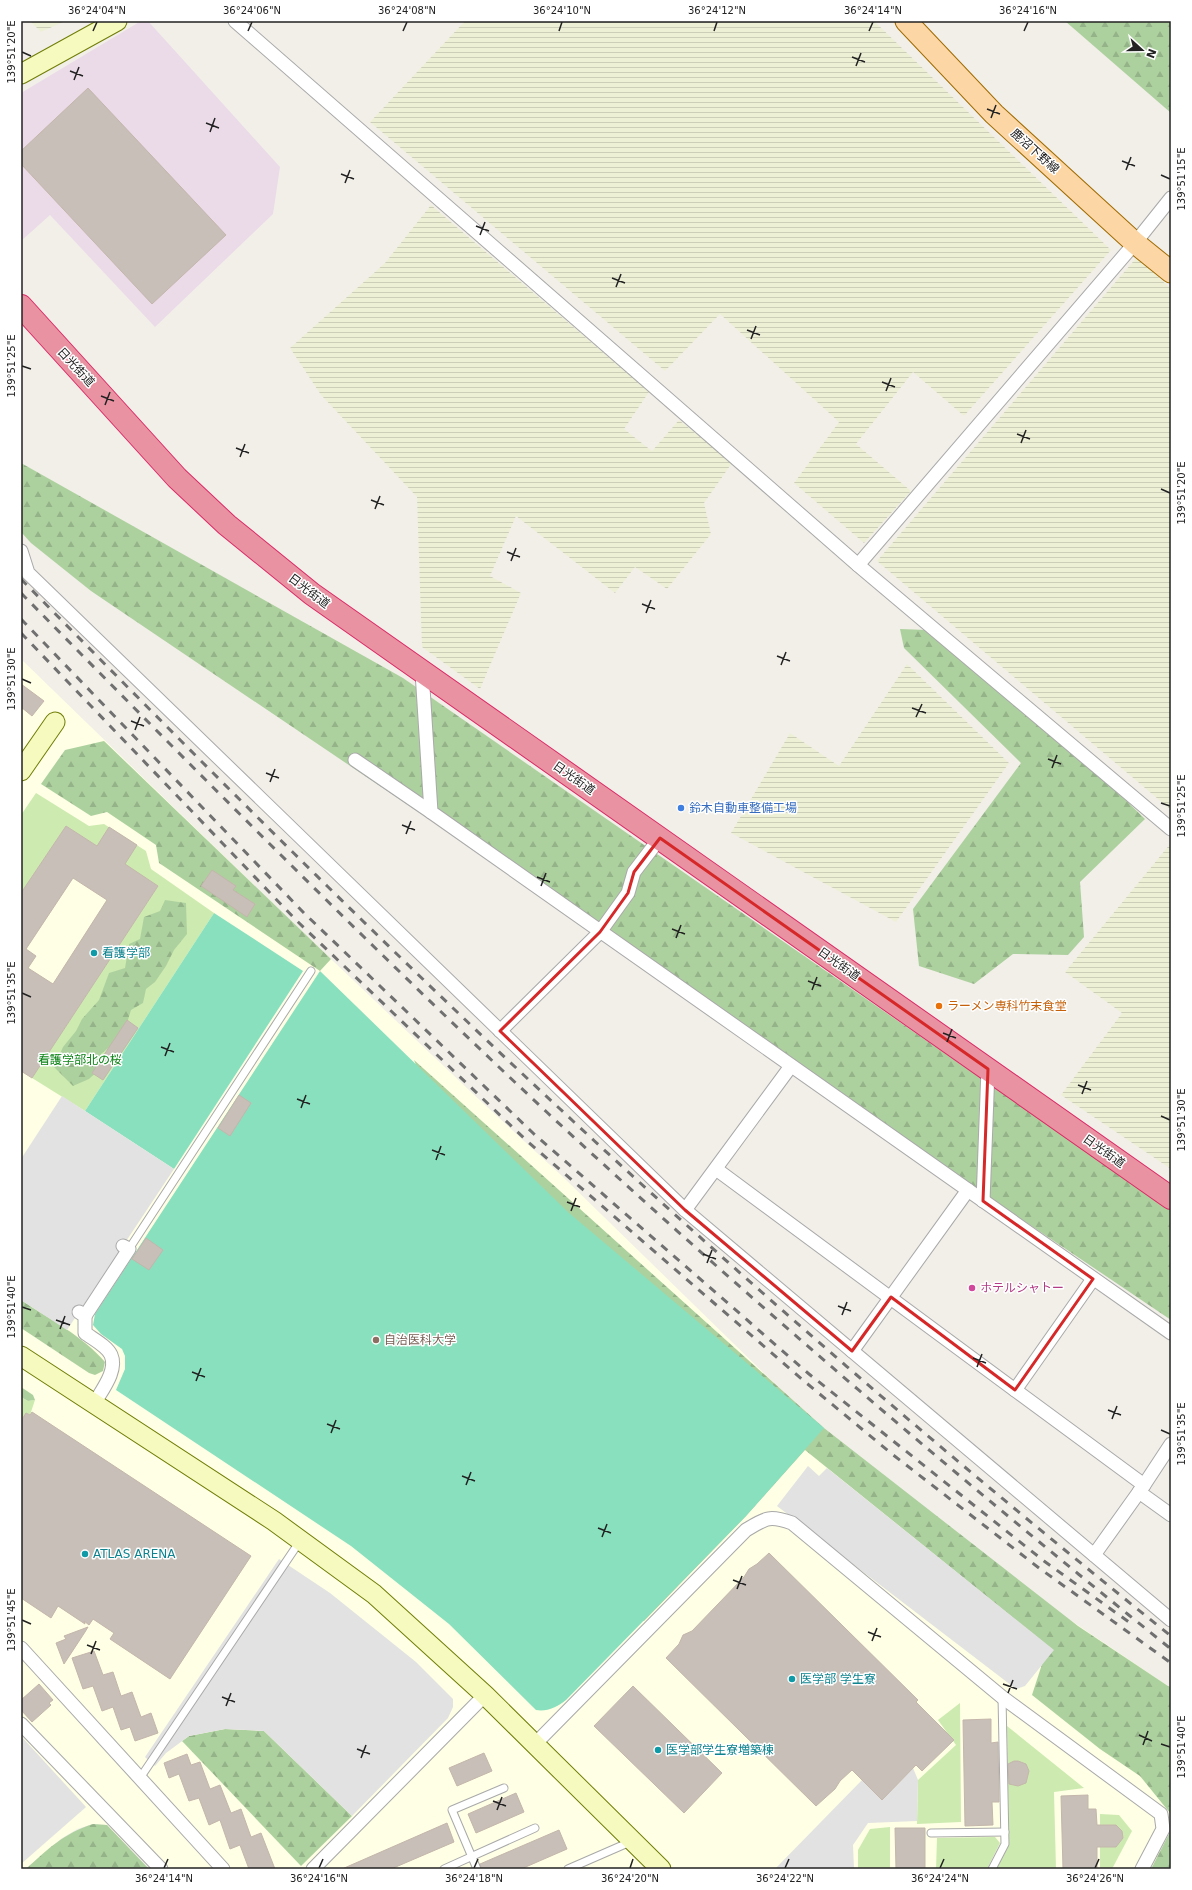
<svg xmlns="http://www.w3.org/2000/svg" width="1192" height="1890" font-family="'DejaVu Sans','Noto Sans JP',sans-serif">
<defs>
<pattern id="farmland-rules" width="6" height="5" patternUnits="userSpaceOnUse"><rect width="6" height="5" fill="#eef0d5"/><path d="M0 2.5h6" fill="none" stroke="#ccceb7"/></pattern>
<pattern id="forest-firs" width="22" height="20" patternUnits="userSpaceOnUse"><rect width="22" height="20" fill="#add19e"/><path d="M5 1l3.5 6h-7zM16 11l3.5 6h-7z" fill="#95b388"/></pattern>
</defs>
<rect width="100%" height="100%" fill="#f2efe9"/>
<polygon fill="#ebdbe8" points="141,21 148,21 280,167 273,214 155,327 50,215 21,241 21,93"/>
<polygon fill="#ffffe5" points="21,659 294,924 471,1092 562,1176 898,1504 1171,1688 1171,1869 151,1869 107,1825 93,1824 77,1829 62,1838 25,1869 21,1869"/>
<g fill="url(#farmland-rules)">
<polygon points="30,21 65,21 41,32"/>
<polygon points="465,21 874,21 1111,250 964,416 913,372 856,444 911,491 864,543 794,483 839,422 720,314 665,371 370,122"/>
<polygon points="431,205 649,392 624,429 652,451 679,420 732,463 704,503 711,534 667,589 635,567 615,593 516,516 490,576 521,593 480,689 422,647 417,497 321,395 290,348 385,263"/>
<polygon points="1137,257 1171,289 1171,810 877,561"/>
<polygon points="907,664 1009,763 896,922 731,833 790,733 839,766"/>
<polygon points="1171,843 1171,1169 1061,1095 1122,1013 1065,972"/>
</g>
<g fill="#cdebb0">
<polygon points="36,793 89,826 104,824 146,851 151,869 214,913 85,1111 32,1078 158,886 66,826 21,893 21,815"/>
<polygon points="21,1397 28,1401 35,1400 30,1415 26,1413 21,1421"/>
<polygon points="960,1703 961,1822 917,1824 918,1780 956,1745 938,1720"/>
<polygon points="1007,1726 1084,1788 1054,1792 1056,1869 996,1869 1009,1844"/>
<polygon points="1100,1814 1119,1815 1132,1831 1112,1869 1100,1869"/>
<polygon points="890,1827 890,1869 858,1869 858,1850 870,1829"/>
<polygon points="995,1837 1000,1843 987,1869 936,1869 937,1838"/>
</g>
<g fill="url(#forest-firs)">
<polygon points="1065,21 1171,21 1171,113"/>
<polygon points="21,463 403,678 1171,1210 1171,1320 91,591 31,543 21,532"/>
<polygon points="900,629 928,630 1104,779 1145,819 1080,882 1084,937 1068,955 1013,954 974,984 919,966 913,909 1021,763 904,648"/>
<polygon points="104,741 331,959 320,971 159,863 156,845 107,812 91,816 41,784 65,750"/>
<polygon points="165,900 186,903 187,934 174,950 166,966 155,982 146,989 143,1003 131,1010 123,1036 101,1054 100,1069 89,1079 73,1086 54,1067 63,1047 76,1031 82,1019 99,1000 109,973 125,968 129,944 140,939 144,917 160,911"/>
<polygon points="414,1060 824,1428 1078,1626 1171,1688 1171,1820 1170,1813 1140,1776 1100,1749 1032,1695 1043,1661 1053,1650 805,1450 746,1516 644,1621 634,1619"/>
<path d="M21,1300C49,1319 83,1336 105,1362L103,1371L95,1375L89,1373L21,1328Z"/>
<polygon points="21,1387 33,1395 35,1400 28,1401 21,1397"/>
<polygon points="225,1729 264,1731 352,1816 301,1866 182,1741 189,1736"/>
<path d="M93,1824L107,1825L149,1869H26C48,1849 64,1833 93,1824Z"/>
<polygon points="1171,1830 1171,1869 1151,1869"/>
</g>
<g fill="#88e0be">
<polygon points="214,913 303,971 174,1169 85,1111"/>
<path d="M320,971L569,1213L824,1428L746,1516L566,1700C557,1707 547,1712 536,1710L449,1624L351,1546L116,1390L125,1369V1356L122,1349L101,1334L93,1325L95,1314Z"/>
</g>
<g fill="#e2e2e2">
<polygon points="62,1096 174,1169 67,1330 21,1300 21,1159"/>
<polygon points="808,1466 819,1476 827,1468 1054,1650 1025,1686 1016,1689 777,1506"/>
<polygon points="279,1559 330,1593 416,1662 453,1699 453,1707 448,1718 352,1816 264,1731 225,1729 189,1736 166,1753 155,1766 145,1757"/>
<polygon points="21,1736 86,1807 21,1864"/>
<polygon points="913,1768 918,1780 917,1821 868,1823 853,1845 854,1869 775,1869 862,1780 882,1800"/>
</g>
<g fill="#c7bfb8" stroke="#c4b6ab" fill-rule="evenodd">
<polygon points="88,88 226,235 152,304 21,164 21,151"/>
<polygon points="21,684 44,701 32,716 21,707"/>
<path d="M66,826L97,846L109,827L137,845L125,864L158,886L32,1078L21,1071V893ZM73,878L107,900L53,984L28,968L36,956L26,949Z"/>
<polygon points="212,870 236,886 233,890 255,904 247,917 201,886"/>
<polygon points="127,1020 138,1028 103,1080 92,1073"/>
<polygon points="239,1095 251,1103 230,1136 218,1128"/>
<polygon points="146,1238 163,1250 149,1270 132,1259"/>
<polygon points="32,1412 251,1556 170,1679 110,1639 114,1633 93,1619 89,1625 84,1621 85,1624 58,1606 51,1618 21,1598 21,1421 26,1413 30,1415"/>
<polygon points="769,1553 918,1700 916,1702 954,1740 922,1771 916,1765 882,1800 852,1770 840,1781 835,1789 816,1806 666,1658 679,1644 683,1635 692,1631 744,1577 749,1569 757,1564"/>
<polygon points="88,1627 85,1632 64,1664 56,1643 66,1639 64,1636"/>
<polygon points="94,1651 103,1675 113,1672 121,1696 132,1692 141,1717 151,1713 158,1733 135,1741 130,1727 121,1730 113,1707 102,1711 93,1686 83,1689 72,1658"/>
<polygon points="39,1684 53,1700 49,1703 51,1705 32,1722 21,1710 21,1700"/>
<polygon points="633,1686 722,1773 684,1813 594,1726"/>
<polygon points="991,1719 991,1743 998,1742 999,1802 992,1802 993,1825 965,1826 963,1720"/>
<polygon points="484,1753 492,1771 457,1786 449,1768"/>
<polygon points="187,1754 191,1765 200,1762 210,1789 220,1785 231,1813 241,1809 251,1837 261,1833 275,1869 249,1869 240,1845 230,1849 220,1820 209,1825 199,1798 189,1801 179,1774 169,1778 164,1763"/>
<polygon points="1014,1761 1018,1761 1026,1764 1029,1771 1026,1783 1018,1786 1009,1784 1008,1764"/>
<polygon points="516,1793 524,1812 476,1833 468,1814"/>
<polygon points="1088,1795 1088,1809 1096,1809 1097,1825 1116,1825 1122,1831 1123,1838 1116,1847 1097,1847 1097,1869 1063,1869 1061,1796"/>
<polygon points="447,1823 454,1842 391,1869 342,1869"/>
<polygon points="895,1828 925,1828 925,1869 896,1869"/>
<polygon points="559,1830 567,1849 521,1869 482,1869 480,1864"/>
</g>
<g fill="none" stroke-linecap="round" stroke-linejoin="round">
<defs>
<g id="lane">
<polyline points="129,1249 311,971"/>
<polyline points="140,1778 300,1541"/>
<polyline points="931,1833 1005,1832"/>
<polyline points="444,1869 535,1828"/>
<polyline points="477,1869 452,1810 504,1788"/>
<polyline points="568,1869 630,1842"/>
<polyline points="992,1869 1005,1844 1002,1697"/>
</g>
<g id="street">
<polyline points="235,21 858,565 1171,829"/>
<polyline points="21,551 28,573 685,1210 1171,1620"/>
<polyline points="858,565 1135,243 1171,198"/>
<polyline points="422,672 431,812 1171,1333"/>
<polyline points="355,760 431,812"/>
<polyline points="500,1031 600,932 628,893 634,872 660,838"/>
<polyline points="716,1169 1015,1390 1093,1279"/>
<polyline points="983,1201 988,1069"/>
<polyline points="685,1210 791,1066"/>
<path d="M79,1312L85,1316V1333C93,1339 107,1346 111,1355C118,1371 101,1391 94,1404"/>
<polyline points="85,1316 129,1249 123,1246"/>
<polyline points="852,1351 968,1190"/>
<polyline points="1015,1390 1144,1485 1094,1555"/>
<polyline points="1144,1485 1171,1444"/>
<polyline points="1139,1492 1171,1515"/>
<polyline points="21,1648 223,1869"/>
<polyline points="21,1724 161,1869"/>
<path d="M535,1744L746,1530C766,1518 769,1515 792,1523L1002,1697L1161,1814L1163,1829L1142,1869"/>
<polyline points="313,1869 485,1695"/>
</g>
<g id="secondary">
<polyline points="21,74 117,21"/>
<polyline points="21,771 55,722"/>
<polyline points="21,1356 274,1521 374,1594 485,1695 661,1869"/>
</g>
<polyline id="primary" points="906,21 994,114 1135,243 1171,272"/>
<polyline id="highway" points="21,306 177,478 227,525 312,594 1171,1198"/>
</defs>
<use href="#lane" stroke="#a9a9a9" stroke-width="9"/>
<use href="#street" stroke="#a9a9a9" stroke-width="15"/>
<use href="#secondary" stroke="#707d05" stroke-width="21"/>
<use href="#primary" stroke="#a06b00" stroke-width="23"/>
<use href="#highway" stroke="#dc2a67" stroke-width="24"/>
<use href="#lane" stroke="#fff" stroke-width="7"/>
<use href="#street" stroke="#fff" stroke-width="13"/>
<use href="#secondary" stroke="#f7fabf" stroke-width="19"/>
<use href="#primary" stroke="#fcd6a4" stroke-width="21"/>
<use href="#highway" stroke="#e892a2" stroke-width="22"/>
<g stroke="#707070" stroke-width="3" stroke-dasharray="8 8" stroke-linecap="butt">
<path d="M21,579C197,758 375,937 559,1108C756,1292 961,1468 1171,1636"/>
<path d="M21,593C195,770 370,947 552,1117C752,1302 959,1479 1171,1649"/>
<polyline points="21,619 304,913 534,1134 809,1374 1044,1561 1133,1625"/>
<polyline points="21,633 297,921 527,1141 804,1381 892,1454 1039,1568 1171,1663"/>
</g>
</g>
<path fill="none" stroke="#d62828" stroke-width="3" stroke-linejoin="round" d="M660,838L988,1069L983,1201L1093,1279L1015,1390L891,1297L852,1351L685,1210L500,1031L600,932L628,893L634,872Z"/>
<path fill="none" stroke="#222" stroke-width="1.5" d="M93,31L97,22M248,31L252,22M403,31L407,22M559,31L562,22M714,31L717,22M869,31L873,22M1024,31L1028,22M22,52L31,56M852,57L865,62M856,66L861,53M70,71L83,76M74,80L79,67M987,109L1000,114M991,118L996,105M206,123L219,128M210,132L215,118M1122,161L1135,166M1126,170L1131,157M341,174L354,179M1161,175L1170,179M345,183L350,170M476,226L489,231M480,235L485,222M612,278L625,283M616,287L621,274M747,330L760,335M751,339L756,326M22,366L31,369M882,382L895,387M886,391L891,378M101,396L114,401M105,405L110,392M1017,434L1030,439M1021,443L1026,430M236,448L249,453M240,457L245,444M1161,489L1170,493M371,500L384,505M375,509L380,496M507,552L520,557M511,561L516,548M642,604L655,609M646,613L651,600M777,656L790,661M781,665L786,652M22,679L31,683M912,708L926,713M916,717L922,704M131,721L144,726M135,730L140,717M1048,759L1061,764M1052,768L1057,755M266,773L279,778M270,782L275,769M1161,803L1170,806M402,825L415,830M406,834L411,821M537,877L550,882M541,886L546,873M672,929L685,934M676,938L681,925M808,981L821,986M812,990L817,977M22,993L31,997M943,1033L956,1038M947,1042L952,1029M161,1047L174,1052M165,1056L170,1043M1078,1085L1091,1090M1082,1094L1087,1081M297,1099L310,1104M301,1108L306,1095M1161,1116L1170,1120M432,1150L445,1155M436,1160L441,1146M567,1202L580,1207M571,1211L576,1198M703,1254L716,1259M707,1263L712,1250M838,1306L851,1311M22,1307L31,1310M842,1315L847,1302M56,1320L70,1325M60,1329L65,1316M973,1358L986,1363M977,1367L982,1354M192,1372L205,1377M196,1381L201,1368M1108,1410L1121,1415M1112,1419L1117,1406M327,1424L340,1429M1161,1430L1170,1434M331,1433L336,1420M462,1476L475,1481M466,1485L471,1472M598,1528L611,1533M602,1537L607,1524M733,1580L746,1585M737,1589L742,1576M22,1620L31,1624M868,1632L881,1637M872,1641L877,1628M87,1645L100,1650M91,1654L96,1641M1003,1684L1017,1689M1008,1693L1013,1680M222,1697L235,1702M226,1706L231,1693M1139,1735L1152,1741M1161,1744L1170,1747M1143,1745L1148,1731M357,1749L370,1754M361,1758L366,1745M493,1801L506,1806M497,1810L502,1797M164,1868L168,1859M319,1868L323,1859M474,1868L478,1859M630,1868L633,1859M785,1868L789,1859M940,1868L944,1859M1095,1868L1099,1859"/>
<circle fill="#3f7fe0" stroke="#fff" stroke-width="1.5" cx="681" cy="808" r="4"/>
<g fill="#0f9aa8" stroke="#fff" stroke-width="1.5">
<circle cx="94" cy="953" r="4"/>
<circle cx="85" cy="1554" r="4"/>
<circle cx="792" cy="1679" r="4"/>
<circle cx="658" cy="1750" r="4"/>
</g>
<circle fill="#e8710a" stroke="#fff" stroke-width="1.5" cx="939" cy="1006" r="4"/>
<circle fill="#d1479c" stroke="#fff" stroke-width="1.5" cx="972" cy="1288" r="4"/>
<circle fill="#8d6e63" stroke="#fff" stroke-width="1.5" cx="376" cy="1340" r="4"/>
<g text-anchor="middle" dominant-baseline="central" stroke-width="3" stroke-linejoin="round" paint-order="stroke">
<g font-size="12" fill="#222" stroke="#fff">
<text transform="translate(1035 151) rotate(42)">鹿沼下野線</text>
<text transform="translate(76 367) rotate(47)">日光街道</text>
<text transform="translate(309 591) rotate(37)">日光街道</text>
<text transform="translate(574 778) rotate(35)">日光街道</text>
<text transform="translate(839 964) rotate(35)">日光街道</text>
<text transform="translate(1104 1151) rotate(35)">日光街道</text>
</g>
<g font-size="12" fill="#366cbe" stroke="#fff" text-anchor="start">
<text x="689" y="808">鈴木自動車整備工場</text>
</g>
<g font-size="12" fill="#0d838f" stroke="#fff" text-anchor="start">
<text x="102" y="953">看護学部</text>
<text x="93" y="1554">ATLAS ARENA</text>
<text x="800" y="1679">医学部 学生寮</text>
<text x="666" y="1750">医学部学生寮増築棟</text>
</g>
<g font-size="12" fill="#c56008" stroke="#fff" text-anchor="start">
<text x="947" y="1006">ラーメン専科竹末食堂</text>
</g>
<g font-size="12" fill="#0c8416" stroke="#fff">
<text x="80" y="1060">看護学部北の桜</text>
</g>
<g font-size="12" fill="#b23c85" stroke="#fff" text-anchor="start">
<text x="980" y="1288">ホテルシャトー</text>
</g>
<g font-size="12" fill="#785e54" stroke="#fff" text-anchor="start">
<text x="384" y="1340">自治医科大学</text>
</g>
</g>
<rect width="1192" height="1890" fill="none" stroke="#ffffff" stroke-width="44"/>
<g transform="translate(1142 50) rotate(111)" stroke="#ffffff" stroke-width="3" paint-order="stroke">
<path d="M0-3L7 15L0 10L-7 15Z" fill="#222222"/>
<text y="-6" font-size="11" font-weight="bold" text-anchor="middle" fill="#222222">N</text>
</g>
<rect x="22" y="22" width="1148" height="1846" fill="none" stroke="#222" stroke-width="1.5"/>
<g font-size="10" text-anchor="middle" fill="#222">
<text x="97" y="14">36°24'04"N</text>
<text x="252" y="14">36°24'06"N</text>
<text x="407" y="14">36°24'08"N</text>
<text x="562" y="14">36°24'10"N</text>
<text x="717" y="14">36°24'12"N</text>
<text x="873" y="14">36°24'14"N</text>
<text x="1028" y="14">36°24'16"N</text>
<text transform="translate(11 52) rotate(-90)" y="4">139°51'20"E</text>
<text transform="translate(1181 179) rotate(-90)" y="4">139°51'15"E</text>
<text transform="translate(11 366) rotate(-90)" y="4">139°51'25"E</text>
<text transform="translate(1181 493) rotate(-90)" y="4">139°51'20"E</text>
<text transform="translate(11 679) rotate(-90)" y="4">139°51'30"E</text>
<text transform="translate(1181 806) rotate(-90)" y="4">139°51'25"E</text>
<text transform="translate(11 993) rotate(-90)" y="4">139°51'35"E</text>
<text transform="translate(1181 1120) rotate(-90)" y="4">139°51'30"E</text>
<text transform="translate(11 1307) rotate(-90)" y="4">139°51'40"E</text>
<text transform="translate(1181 1434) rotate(-90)" y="4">139°51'35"E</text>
<text transform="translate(11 1620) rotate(-90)" y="4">139°51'45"E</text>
<text transform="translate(1181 1747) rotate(-90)" y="4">139°51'40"E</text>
<text x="164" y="1882">36°24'14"N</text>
<text x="319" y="1882">36°24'16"N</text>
<text x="474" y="1882">36°24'18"N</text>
<text x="630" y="1882">36°24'20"N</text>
<text x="785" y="1882">36°24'22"N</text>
<text x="940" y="1882">36°24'24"N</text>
<text x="1095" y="1882">36°24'26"N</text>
</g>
</svg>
